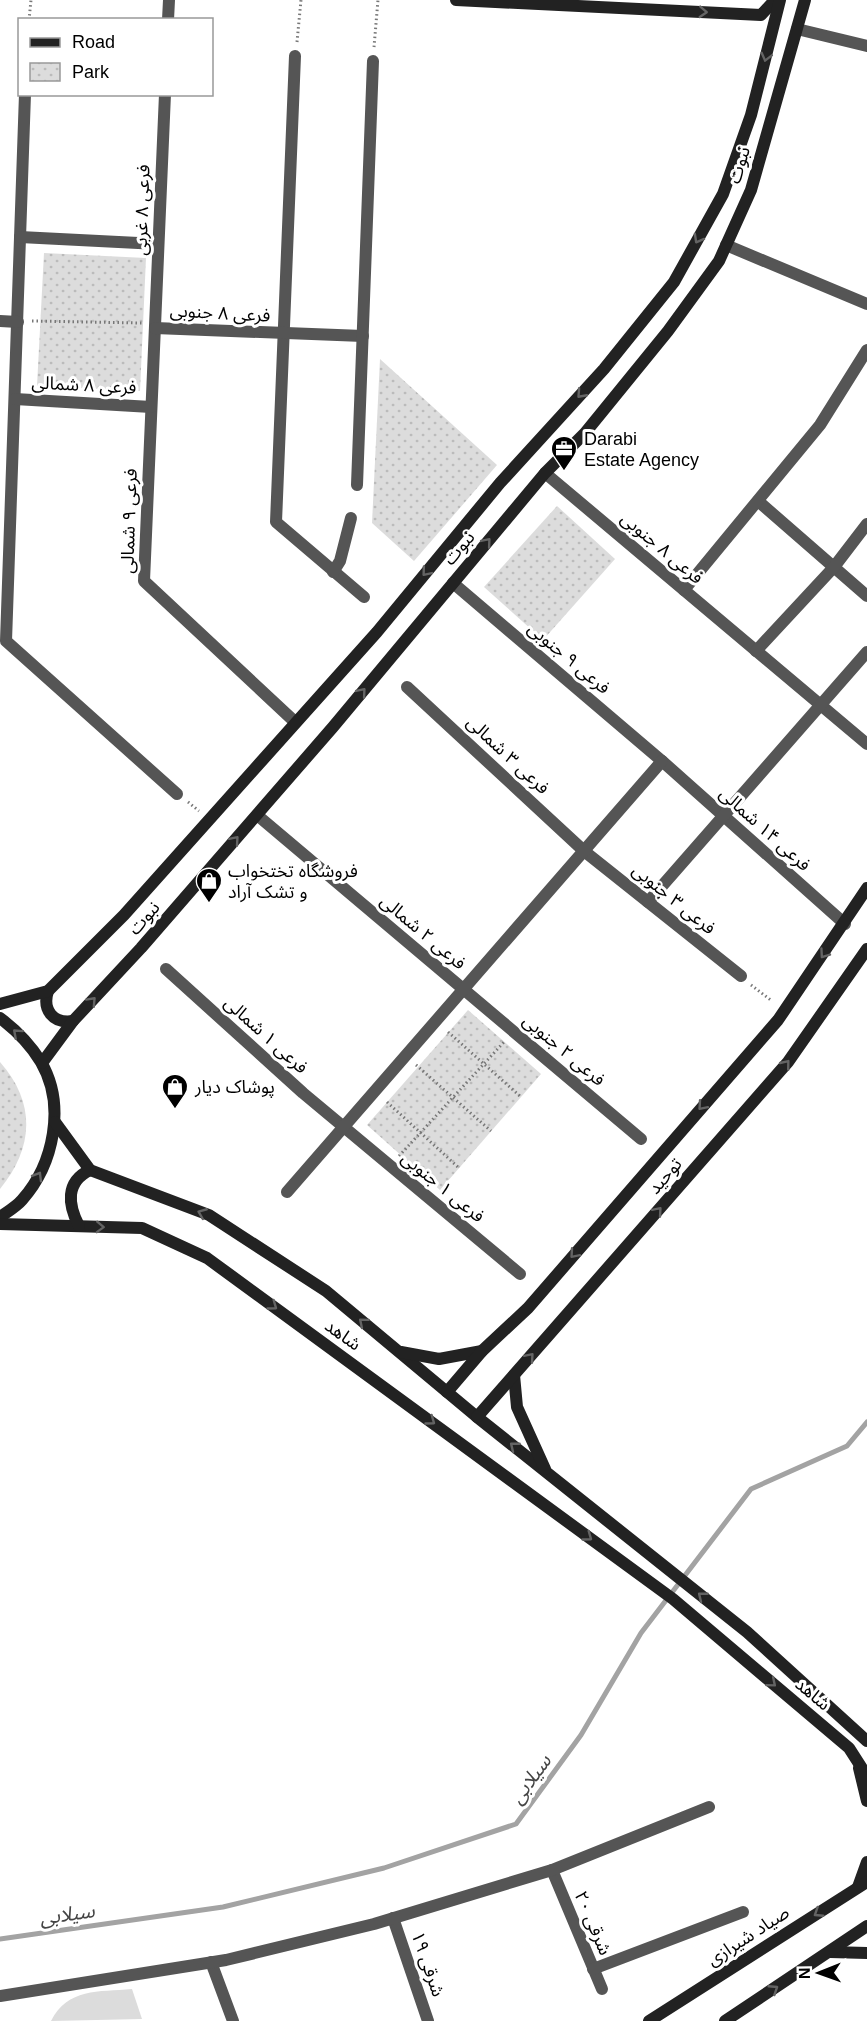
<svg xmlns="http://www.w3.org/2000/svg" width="867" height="2021" font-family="Helvetica,'Noto Sans Arabic',sans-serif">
<defs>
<pattern id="park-dots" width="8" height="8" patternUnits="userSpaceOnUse" patternTransform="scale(1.5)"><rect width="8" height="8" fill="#dcdcdc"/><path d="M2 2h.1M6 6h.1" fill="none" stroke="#bbb" stroke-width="1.8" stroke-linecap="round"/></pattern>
</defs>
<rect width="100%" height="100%" fill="#fff"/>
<path fill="#dcdcdc" d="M132,1989L142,2019L51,2021C68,1988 98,1992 132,1989Z"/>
<g fill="url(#park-dots)">
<polygon points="44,253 146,258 140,391 37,386"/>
<polygon points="380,359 497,465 414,561 372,523"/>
<polygon points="557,506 615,559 543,640 484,587"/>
<polygon points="468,1010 541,1074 440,1190 367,1125"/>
<path d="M0,1062C36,1103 34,1147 0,1189Z"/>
</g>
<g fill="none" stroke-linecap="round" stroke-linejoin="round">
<polyline stroke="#a3a3a3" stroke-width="5" points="0,1939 223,1907 384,1868 516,1824 581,1735 641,1633 751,1489 847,1446 867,1422"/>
<g stroke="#777" stroke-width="3" stroke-dasharray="1.5 3" stroke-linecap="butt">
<polyline points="29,20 31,0"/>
<polyline points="297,42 301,0"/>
<polyline points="374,47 378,0"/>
<polyline points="32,321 142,323"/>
<polyline points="188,802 199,811"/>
<polyline points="751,985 772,1001"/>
<polyline points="448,1032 521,1097"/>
<polyline points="416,1065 491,1131"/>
<polyline points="387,1102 459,1168"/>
<polyline points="399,1156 504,1042"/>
</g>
<g stroke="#555" stroke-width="12">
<polyline points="168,20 169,0"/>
<polyline points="797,29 867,46"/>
<polyline points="295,56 276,522 364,597"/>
<polyline points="25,94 6,641 177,794"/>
<polyline points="165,94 144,581 295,722"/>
<polyline points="20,237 158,244"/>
<polyline points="726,245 867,304"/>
<polyline points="0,321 18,322"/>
<polyline points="155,328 363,336"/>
<polyline points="15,399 151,407"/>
<polyline points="545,473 867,744"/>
<polyline points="357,485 373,61"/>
<polyline points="758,501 867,596"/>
<polyline points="333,572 340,561 351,518"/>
<polyline points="453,583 662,761 845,924"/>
<polyline points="684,590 820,425 867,350"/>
<polyline points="756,651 834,567 867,524"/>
<polyline points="407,687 584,851 741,976"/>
<polyline points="257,815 641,1139"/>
<polyline points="648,902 867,652"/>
<polyline points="166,969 303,1093 520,1274"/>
<polyline points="287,1192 662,761"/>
<polyline points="552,1870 602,1989"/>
<polyline points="393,1918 428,2021"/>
<polyline points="211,1962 233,2021"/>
<polyline points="593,1969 743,1912"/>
<polyline points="0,1996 226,1960 374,1924 552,1870 709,1807"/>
</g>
<g stroke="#222" stroke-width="12">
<polyline points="456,0 761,15 775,0"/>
<path d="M48,991C42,1010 53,1024 73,1021"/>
<polyline points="0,1004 48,991 124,915 377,632 500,483 604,369 674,282 723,194 751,115 780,0"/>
<path d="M0,1018C16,1030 30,1044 41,1062C66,1105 54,1164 22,1200C16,1207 7,1212 0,1217"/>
<polyline points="42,1063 73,1021 141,948 333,727 545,473 585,433 668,331 719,261 751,190 805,0"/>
<polyline points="55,1122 90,1170 209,1215 326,1291 477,1417 747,1632 867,1741"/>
<polyline points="0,1224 142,1228 207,1258 673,1599 849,1748 867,1776"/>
<path d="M79,1226C68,1205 65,1182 90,1170"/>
<polyline points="401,1352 439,1359 482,1351"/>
<polyline points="514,1375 517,1407 545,1469"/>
<polyline points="447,1392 482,1351 528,1308 778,1020 867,888"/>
<polyline points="477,1417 788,1062 867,949"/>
<polyline points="859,1768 867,1801"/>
<polyline points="858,1887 867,1862"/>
<polyline points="830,1952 867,1953"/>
<polyline points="649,2021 867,1882"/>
<polyline points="725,2021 867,1926"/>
</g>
</g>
<defs><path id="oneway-chevron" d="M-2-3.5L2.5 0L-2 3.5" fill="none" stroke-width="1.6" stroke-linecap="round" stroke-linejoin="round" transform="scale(1.5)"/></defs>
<g stroke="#646464">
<use href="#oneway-chevron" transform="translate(703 12) rotate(3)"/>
<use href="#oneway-chevron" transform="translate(766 57) rotate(104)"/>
<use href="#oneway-chevron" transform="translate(698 239) rotate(119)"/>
<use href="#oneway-chevron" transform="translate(581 394) rotate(132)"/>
<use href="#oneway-chevron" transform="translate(487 542) rotate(-50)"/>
<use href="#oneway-chevron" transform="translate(426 572) rotate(130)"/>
<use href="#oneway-chevron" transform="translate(362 692) rotate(-50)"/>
<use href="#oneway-chevron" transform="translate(235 840) rotate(-49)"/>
<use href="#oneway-chevron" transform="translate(824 954) rotate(125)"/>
<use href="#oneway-chevron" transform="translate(92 1001) rotate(-47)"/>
<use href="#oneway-chevron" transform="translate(17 1033) rotate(-138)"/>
<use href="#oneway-chevron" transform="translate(786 1064) rotate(-51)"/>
<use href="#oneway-chevron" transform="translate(702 1106) rotate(131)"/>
<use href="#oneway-chevron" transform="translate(38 1176) rotate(-59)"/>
<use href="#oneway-chevron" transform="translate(658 1211) rotate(-49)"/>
<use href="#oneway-chevron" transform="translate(202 1213) rotate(-158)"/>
<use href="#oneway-chevron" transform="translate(100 1227) rotate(2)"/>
<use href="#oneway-chevron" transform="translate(574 1254) rotate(131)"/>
<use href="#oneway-chevron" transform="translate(273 1306) rotate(36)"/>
<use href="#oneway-chevron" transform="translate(363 1322) rotate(-140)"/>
<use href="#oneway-chevron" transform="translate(530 1357) rotate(-49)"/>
<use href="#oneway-chevron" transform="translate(431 1421) rotate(36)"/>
<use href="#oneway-chevron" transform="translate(514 1446) rotate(-141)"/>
<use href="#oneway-chevron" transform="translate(588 1537) rotate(36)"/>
<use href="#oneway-chevron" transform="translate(702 1596) rotate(-141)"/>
<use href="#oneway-chevron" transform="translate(772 1683) rotate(40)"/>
<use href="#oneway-chevron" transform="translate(818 1913) rotate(147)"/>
<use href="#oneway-chevron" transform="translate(774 1989) rotate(-33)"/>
</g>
<defs>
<symbol id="office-pin" viewBox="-11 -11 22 30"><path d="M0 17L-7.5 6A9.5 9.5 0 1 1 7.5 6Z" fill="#000" stroke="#fff"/><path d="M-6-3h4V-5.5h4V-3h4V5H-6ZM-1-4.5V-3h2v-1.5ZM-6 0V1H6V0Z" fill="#fff"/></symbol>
<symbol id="shop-pin" viewBox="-11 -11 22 30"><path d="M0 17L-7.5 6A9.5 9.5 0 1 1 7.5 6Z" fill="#000" stroke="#fff"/><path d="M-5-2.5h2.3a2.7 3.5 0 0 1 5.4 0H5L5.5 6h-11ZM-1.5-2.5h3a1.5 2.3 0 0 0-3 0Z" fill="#fff"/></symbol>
</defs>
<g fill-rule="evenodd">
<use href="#office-pin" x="549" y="434" width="30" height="40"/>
<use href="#shop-pin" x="194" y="866" width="30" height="40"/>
<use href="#shop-pin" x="160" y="1072" width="30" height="40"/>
</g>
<g text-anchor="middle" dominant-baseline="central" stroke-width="6" stroke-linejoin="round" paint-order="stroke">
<g font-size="18" fill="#000" stroke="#fff">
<text transform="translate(739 165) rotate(-73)">نبوت</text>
<text transform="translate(142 210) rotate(-88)">فرعی ۸ غربی</text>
<text transform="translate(220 313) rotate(3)">فرعی ۸ جنوبی</text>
<text transform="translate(84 385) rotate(3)">فرعی ۸ شمالی</text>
<text transform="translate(129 521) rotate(-88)">فرعی ۹ شمالی</text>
<text transform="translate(459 548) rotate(-50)">نبوت</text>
<text transform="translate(662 548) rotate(40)">فرعی ۸ جنوبی</text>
<text transform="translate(569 658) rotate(40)">فرعی ۹ جنوبی</text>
<text transform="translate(508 755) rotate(43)">فرعی ۳ شمالی</text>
<text transform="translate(765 829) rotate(42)">فرعی ۱۴ شمالی</text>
<text transform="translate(674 899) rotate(39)">فرعی ۳ جنوبی</text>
<text transform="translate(144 918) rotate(-49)">نبوت</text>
<text transform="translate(423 932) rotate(40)">فرعی ۲ شمالی</text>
<text transform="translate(266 1035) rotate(42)">فرعی ۱ شمالی</text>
<text transform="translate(564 1050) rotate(40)">فرعی ۲ جنوبی</text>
<text transform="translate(665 1176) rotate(-49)">توحید</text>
<text transform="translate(443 1187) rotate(39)">فرعی ۱ جنوبی</text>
<text transform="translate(343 1335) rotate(36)">شاهد</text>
<text transform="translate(813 1694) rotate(40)">شاهد</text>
<text transform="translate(593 1923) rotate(67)">۲۰ شرقی</text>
<text transform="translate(748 1936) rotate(-33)">صیاد شیرازی</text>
<text transform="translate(428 1964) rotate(71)">۱۹ شرقی</text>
</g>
<g font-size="18" fill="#000" stroke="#fff" text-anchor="start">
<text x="584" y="439">Darabi<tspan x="584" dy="21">Estate Agency</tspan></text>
<text x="228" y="871">فروشگاه تختخواب<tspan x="228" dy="21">و تشک آراد</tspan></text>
<text x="195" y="1087">پوشاک دیار</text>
</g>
<g font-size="20" font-style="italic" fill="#444" stroke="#fff">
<text transform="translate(530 1779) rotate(-54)">سیلابی</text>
<text transform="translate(67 1914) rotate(-8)">سیلابی</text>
</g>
</g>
<rect x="18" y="18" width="195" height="78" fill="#ffffff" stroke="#999999" stroke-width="1.5"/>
<rect x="30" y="38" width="30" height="9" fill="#222222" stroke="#999999" stroke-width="1.5"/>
<text x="72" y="48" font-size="18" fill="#000000">Road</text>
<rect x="30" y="63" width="30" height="18" fill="url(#park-dots)" stroke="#999999" stroke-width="1.5"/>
<text x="72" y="78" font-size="18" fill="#000000">Park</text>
<g transform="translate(819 1973) rotate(269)" stroke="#ffffff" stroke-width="4.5" paint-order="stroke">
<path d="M0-4.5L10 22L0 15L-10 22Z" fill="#000000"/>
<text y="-9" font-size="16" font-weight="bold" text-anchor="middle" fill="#000000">N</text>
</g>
</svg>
